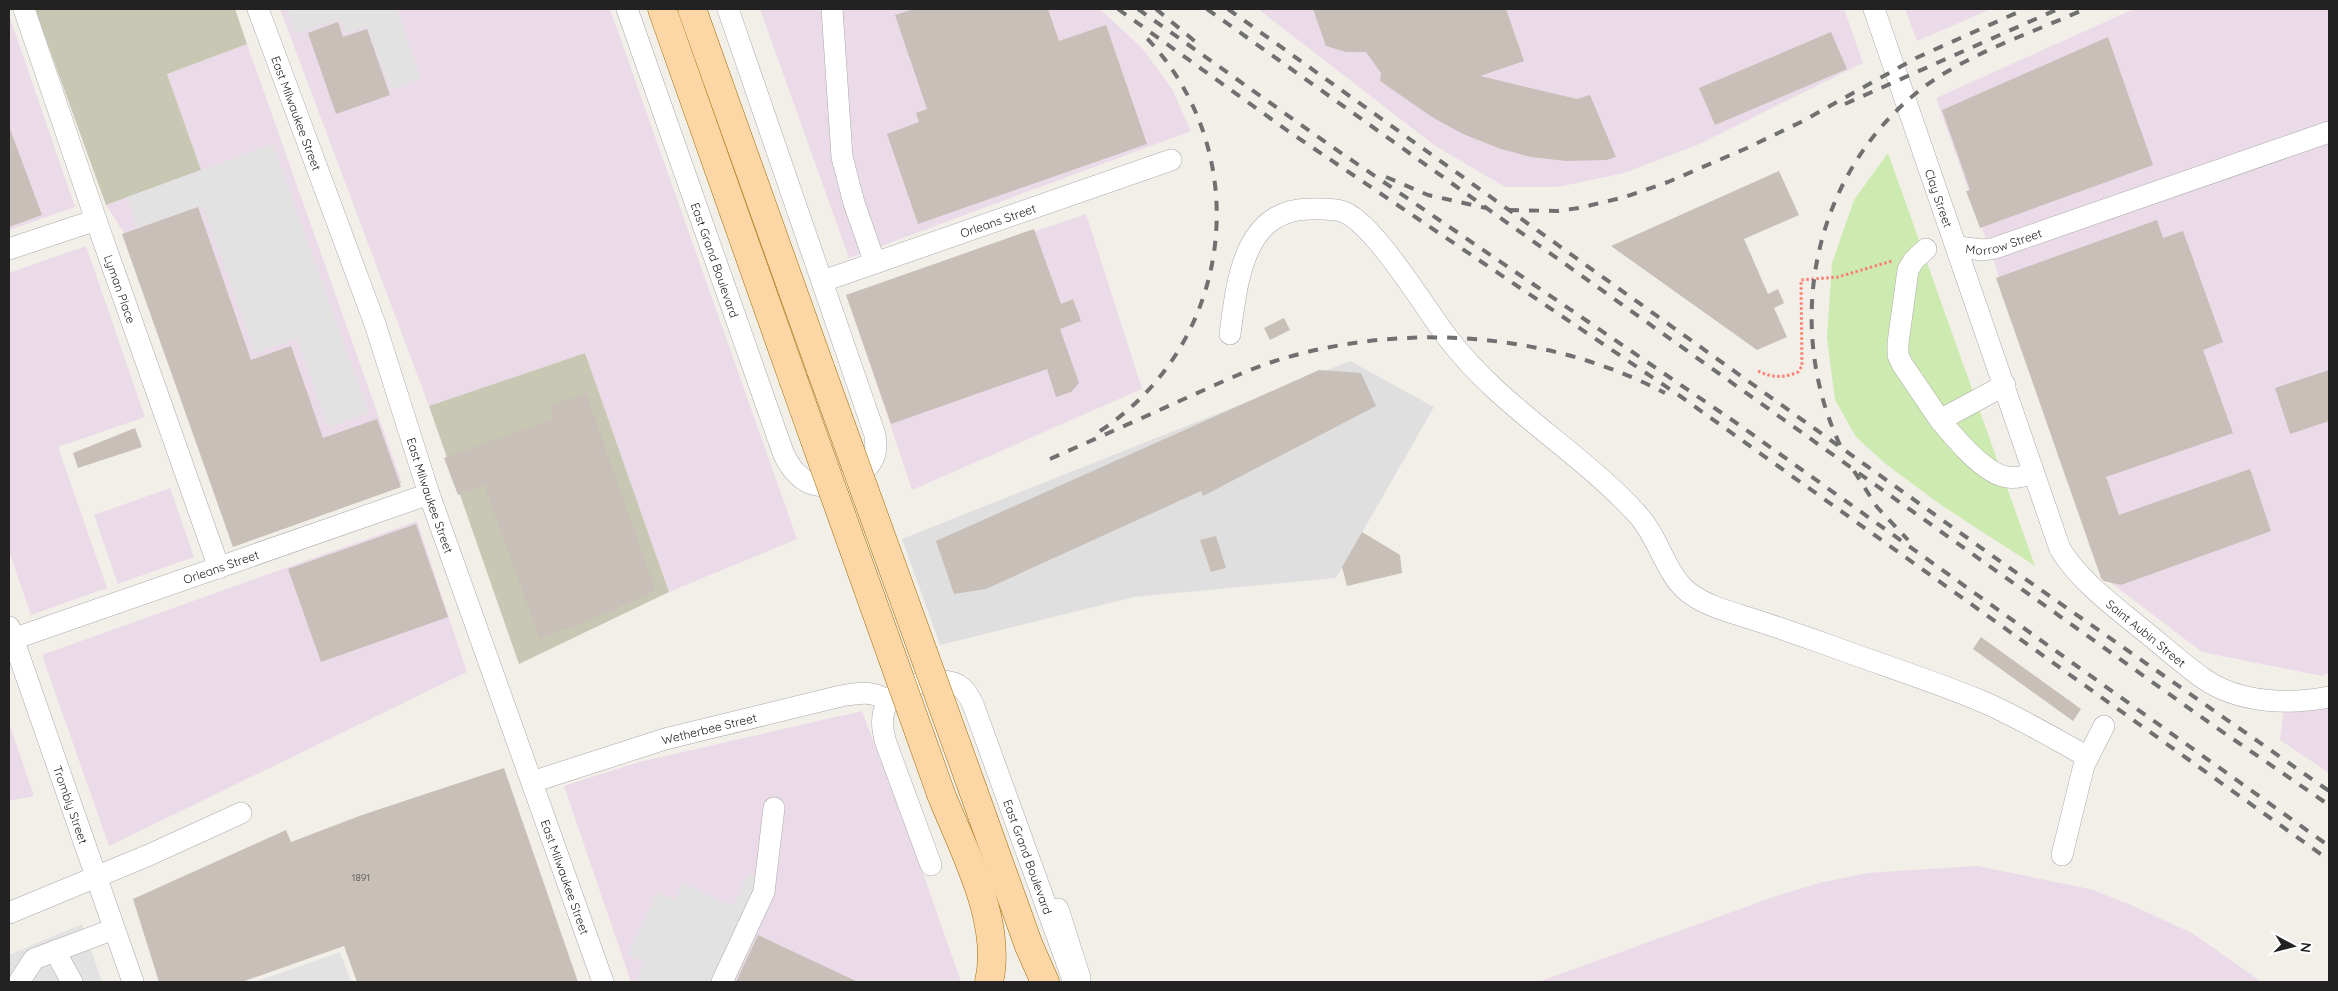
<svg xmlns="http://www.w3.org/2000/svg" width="2338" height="991" font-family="Quicksand,sans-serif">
<rect width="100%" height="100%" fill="#f2efe9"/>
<polygon fill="#e0dfdf" points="1350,361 1434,407 1336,578 1134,597 940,645 902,539"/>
<g fill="#ebdbe8">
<polygon points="280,9 610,9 797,539 669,592 585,353 429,406"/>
<polygon points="760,9 1100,9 1143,49 1172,89 1191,131 849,258"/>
<polygon points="1258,9 1844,9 1863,63 1697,145 1624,173 1558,187 1505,187 1434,145"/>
<polygon points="1905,9 1991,9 1917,41"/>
<polygon points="2134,9 2329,9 2329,673 2322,676 2202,652 2106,579 1936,98"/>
<polygon points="9,15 75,207 9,230"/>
<polygon points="247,44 402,483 232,544 126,236 106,205 201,170 167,74"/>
<polygon points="1086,214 1142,389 912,490 847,295"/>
<polygon points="86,246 145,417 58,447 107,588 31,615 9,551 9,273"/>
<polygon points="170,488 194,557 118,584 94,515"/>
<polygon points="417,521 467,672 109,846 42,655"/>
<polygon points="2329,697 2329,773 2280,740 2285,701"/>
<polygon points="862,711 923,873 961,982 631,982 564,786 639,762"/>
<polygon points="9,723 34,796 9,801"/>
<polygon points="1977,866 2090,889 2131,905 2192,933 2262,982 1538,982 1776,896 1819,883 1868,873"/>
</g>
<g fill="#c7c7b4">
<polygon points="35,9 235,9 247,44 167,74 201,170 106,205"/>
<polygon points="585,353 669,592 519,664 429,406"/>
</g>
<polygon fill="#cdebb0" points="1888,153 2035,566 1941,505 1887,465 1856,437 1835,400 1827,337 1832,263 1854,200"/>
<g fill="#e2e2e2">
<polygon points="287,9 397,9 421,79 390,90 368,26 345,34 340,19 295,34"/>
<polygon points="273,144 369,413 328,428 297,339 255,353 202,205 137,228 127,197"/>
<polygon points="748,873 776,886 732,982 643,982 636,979 644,963 628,955 657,892 675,900 683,883 733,906"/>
<polygon points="82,924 102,982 9,982 9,955"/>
<polygon points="340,952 351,982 255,982"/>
</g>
<g fill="#c7bfb8">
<polygon points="914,9 1048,9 1059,41 1106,25 1147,144 918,224 887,134 919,122 916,113 927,109 895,15"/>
<polygon points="1313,9 1506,9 1524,61 1480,76 1577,99 1590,95 1616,157 1607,160 1566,161 1531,157 1501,149 1463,134 1432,117 1380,81 1381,73 1366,52 1346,52 1326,46"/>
<polygon points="338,22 343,37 367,29 390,95 336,114 308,33"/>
<polygon points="1831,32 1847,69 1715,125 1699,88"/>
<polygon points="2108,37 2153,165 1980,228 1966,191 1970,190 1942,110"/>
<polygon points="10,129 42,215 9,227 9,130"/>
<polygon points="1779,171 1799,215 1744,239 1768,294 1778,289 1784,303 1774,308 1787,337 1757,350 1611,246"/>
<polygon points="198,207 251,360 291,346 323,438 377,419 401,487 233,547 122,234"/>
<polygon points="2157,220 2163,238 2183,231 2223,342 2203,350 2233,433 2106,477 2119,515 2250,469 2271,531 2121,585 2104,581 2101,578 1996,278"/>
<polygon points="1034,229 1061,304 1073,299 1081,321 1060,329 1079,383 1071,392 1056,397 1047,369 891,424 846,295"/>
<polygon points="1284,318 1290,330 1270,340 1264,328"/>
<polygon points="1319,370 1361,373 1376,406 1203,496 1201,491 986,589 954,594 936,541"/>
<polygon points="2329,370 2329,421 2290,434 2275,388"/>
<polygon points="586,393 655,590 611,611 564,630 561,629 540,639 484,485 458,495 444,458 554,419 550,406"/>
<polygon points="135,428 142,447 78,468 73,453"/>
<polygon points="416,524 448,617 321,662 288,569"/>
<polygon points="1362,532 1400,555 1402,573 1347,586 1342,567"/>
<polygon points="1216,536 1226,568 1211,572 1200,540"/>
<polygon points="1981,637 2081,709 2073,721 1973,649"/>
<polygon points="504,768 578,982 357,982 344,946 242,982 159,982 133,899 286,830 291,842 362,815"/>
<polygon points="758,935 858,982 736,982"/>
</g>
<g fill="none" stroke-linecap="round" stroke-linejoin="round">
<defs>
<g id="minor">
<path id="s1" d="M24,9L96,220L219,568"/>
<path id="s2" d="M258,9L375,324L429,494L603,982"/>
<path id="s3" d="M627,9L784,455C790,467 798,478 810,483C829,491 862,478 872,461C877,452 876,444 875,435L728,9"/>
<polyline points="832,9 842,157 854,203 875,263"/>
<path id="s4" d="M1874,9L2060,549C2079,580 2110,603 2138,626C2160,643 2181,663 2204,679C2239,703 2289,705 2329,697"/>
<path id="s5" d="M1957,247L1984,250L1995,248L2329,132"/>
<polyline points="9,249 96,220"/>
<polyline points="1926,249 1914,260 1908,270 1898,343 1898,355 1902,364 1940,420 2005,385"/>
<path id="s6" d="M823,281L1171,160"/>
<path d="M1230,334C1237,282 1243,208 1312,209C1321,209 1332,208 1341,211C1372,219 1426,310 1448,338C1500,407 1580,451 1638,515C1659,538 1665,573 1688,592C1706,606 1730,612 1752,619C1777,627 1803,636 1828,645C1879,664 1931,680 1981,701C2017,716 2053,738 2088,757"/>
<path d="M1940,420C1954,437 1984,474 2007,477C2016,479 2025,476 2033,473"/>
<path id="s7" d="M9,627L133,982"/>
<path id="s8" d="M13,639L429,494"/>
<path id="s9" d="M532,782L665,739L841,696C859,693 872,690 888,701"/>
<polyline points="2062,855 2084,765 2104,726"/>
<path id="s10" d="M931,865L886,743C882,729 880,715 888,702C899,684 941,675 958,685C966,690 971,699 974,707L1073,980L1078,981L1080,978L1058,909"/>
<polyline points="9,913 149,855 241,813"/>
<polyline points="55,951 72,982"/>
<polyline points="19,982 34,959 114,929"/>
<polyline points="722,982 764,892 774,808"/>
</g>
<g id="major">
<polyline points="662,9 793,379"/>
<polyline points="692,9 821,370"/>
<polyline points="973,790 1029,946 1045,982"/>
<path d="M941,794C963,850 1003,921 989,982"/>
</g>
</defs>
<use href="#minor" stroke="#a9a9a9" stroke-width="22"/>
<use href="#major" stroke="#a06b00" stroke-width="29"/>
<path stroke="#fa8072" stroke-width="3" stroke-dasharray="2.5 2.5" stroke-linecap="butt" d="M1758,371C1772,378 1784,378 1798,372L1802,366L1801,280L1838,277L1892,261"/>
<use href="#minor" stroke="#fff" stroke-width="21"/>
<use href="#major" stroke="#fcd6a4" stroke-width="28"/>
<g stroke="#707070" stroke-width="4" stroke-dasharray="10 10" stroke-linecap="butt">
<polyline points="1118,9 1288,131 1680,396 2329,860"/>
<polyline points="1138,9 1328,144 1735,422 2329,846"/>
<polyline points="1156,9 1197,43"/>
<polyline points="1207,9 2214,726 2329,805"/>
<polyline points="1228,9 2001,562 2329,791"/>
<polyline points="1845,104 2058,9"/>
<polyline points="1386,177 1428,195 1486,208"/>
<polyline points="1509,210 1557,211 1579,208 1625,197 1668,182 1747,148 1801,122 1916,58 2025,9"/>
<path d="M1100,431C1237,341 1257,148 1141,32"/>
<path d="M1840,445C1783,324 1813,174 1920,90C1966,54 2032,33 2085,9"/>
<path d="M1050,459C1095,439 1140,419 1184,399C1213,386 1242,372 1272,362C1398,321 1548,331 1665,393"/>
<polyline points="1854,471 1877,507 1908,540"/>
</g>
<defs>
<g id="major-bridge">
<polyline points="821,370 973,790"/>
<polyline points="793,379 941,794"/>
</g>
</defs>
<use href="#major-bridge" stroke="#a06b00" stroke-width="29" stroke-linecap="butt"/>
<use href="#major-bridge" stroke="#fcd6a4" stroke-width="28"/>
</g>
<g text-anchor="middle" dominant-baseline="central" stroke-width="4" stroke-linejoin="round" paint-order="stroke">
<g font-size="10" fill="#4b4948">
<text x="361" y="877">1891</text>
</g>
<g font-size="12" fill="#222" stroke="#fff">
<text stroke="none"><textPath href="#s2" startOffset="111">East Milwaukee Street</textPath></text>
<text stroke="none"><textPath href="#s4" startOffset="200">Clay Street</textPath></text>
<text stroke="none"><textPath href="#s6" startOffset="185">Orleans Street</textPath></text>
<text stroke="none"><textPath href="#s5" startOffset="48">Morrow Street</textPath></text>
<text stroke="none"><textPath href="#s3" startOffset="266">East Grand Boulevard</textPath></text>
<text stroke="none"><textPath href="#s1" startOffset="296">Lyman Place</textPath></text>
<text stroke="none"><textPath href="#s2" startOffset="516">East Milwaukee Street</textPath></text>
<text stroke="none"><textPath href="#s8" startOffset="220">Orleans Street</textPath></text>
<text stroke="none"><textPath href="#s4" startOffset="692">Saint Aubin Street</textPath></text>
<text stroke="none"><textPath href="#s9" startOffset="185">Wetherbee Street</textPath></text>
<text stroke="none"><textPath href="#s7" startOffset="188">Trombly Street</textPath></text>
<text stroke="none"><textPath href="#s10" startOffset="436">East Grand Boulevard</textPath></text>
<text stroke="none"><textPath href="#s2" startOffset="921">East Milwaukee Street</textPath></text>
</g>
</g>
<rect width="2338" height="991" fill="none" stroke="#222222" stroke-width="20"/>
<g transform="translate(2293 946) rotate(97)" stroke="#ffffff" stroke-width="4" paint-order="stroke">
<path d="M0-4L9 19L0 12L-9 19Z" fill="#222222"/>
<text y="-8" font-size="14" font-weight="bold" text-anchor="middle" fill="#222222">N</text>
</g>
</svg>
